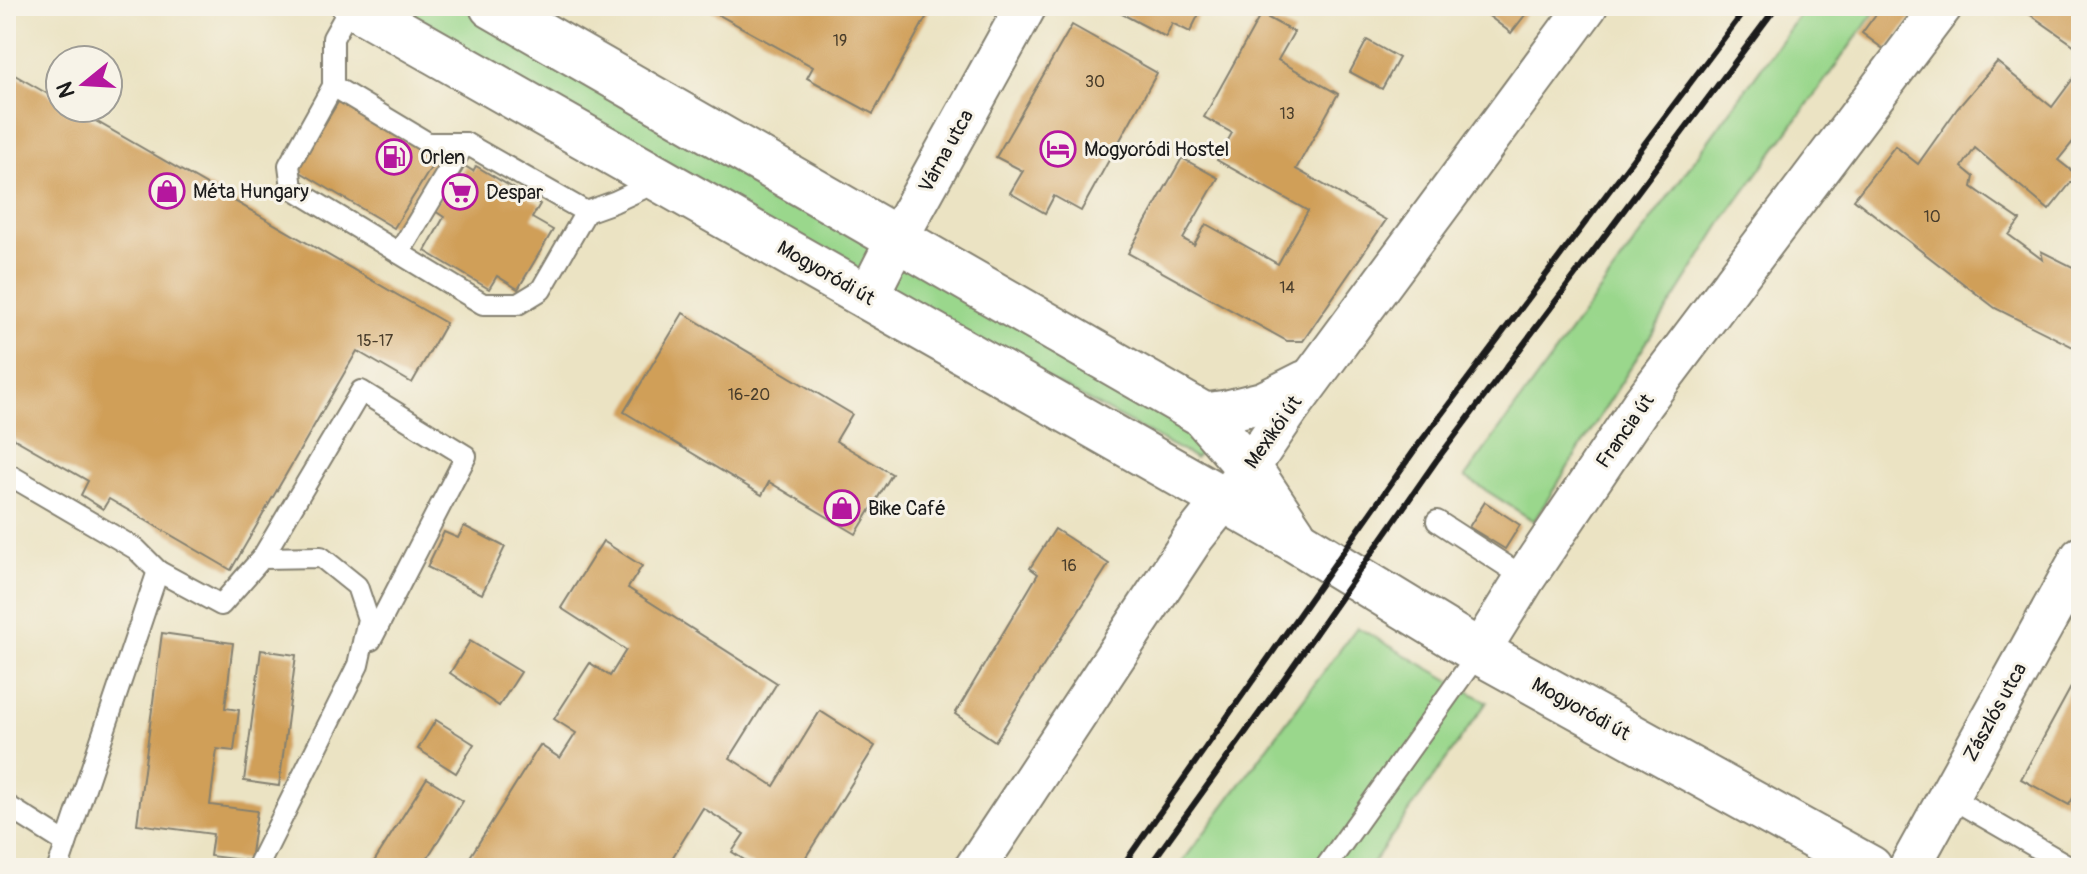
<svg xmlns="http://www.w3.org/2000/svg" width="2087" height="874" font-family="Pangolin,sans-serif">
<rect width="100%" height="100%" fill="#f7f3e8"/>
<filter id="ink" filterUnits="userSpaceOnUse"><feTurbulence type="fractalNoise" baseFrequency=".0125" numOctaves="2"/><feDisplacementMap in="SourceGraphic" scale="16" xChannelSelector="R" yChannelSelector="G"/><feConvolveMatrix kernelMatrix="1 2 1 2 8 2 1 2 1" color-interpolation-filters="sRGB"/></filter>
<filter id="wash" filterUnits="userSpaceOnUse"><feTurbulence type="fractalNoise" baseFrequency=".006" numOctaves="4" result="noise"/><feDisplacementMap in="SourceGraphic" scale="32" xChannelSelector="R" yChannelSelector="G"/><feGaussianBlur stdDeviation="1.8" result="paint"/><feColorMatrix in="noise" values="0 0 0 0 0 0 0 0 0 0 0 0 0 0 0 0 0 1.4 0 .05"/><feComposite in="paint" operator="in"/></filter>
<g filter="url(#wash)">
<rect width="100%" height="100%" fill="#ebe3c3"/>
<g fill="#9ad78c" stroke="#5b7a54" stroke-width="2">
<polygon points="354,6 492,6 1202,414 1206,446 1195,458"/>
<polygon points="1806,6 1879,6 1725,218 1534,521 1465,477"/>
<polygon points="1357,627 1487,702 1369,868 1178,868"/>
</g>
<g id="blocks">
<g fill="#d09f58">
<polygon points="703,6 919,6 929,12 873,114 807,78 813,67"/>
<polygon points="1107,6 1203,6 1190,32 1172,23 1166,37"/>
<polygon points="1476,6 1532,6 1511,33"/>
<polygon points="1882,6 1920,6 1886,51 1862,33"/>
<polygon points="2034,6 2081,6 2081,50 2028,13"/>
<polygon points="1261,14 1294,32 1278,60 1338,94 1296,169 1386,220 1303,341 1287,341 1128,253 1182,158 1218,178 1183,239 1194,245 1206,224 1278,264 1293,237 1308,211 1217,160 1232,133 1204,117"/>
<polygon points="1072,25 1157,73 1081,211 1054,196 1045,213 1010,193 1023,171 996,157"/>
<polygon points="1367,40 1399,58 1382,89 1350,72"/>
<polygon points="1997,62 2052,107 2081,68 2081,132 2058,160 2077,175 2049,210 1975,148 1962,167 1974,177 1972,187 2020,220 2009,235 2043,260 2041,251 2081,271 2081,351 1995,308 1854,199 1895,146 1918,164 1957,109"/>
<polygon points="6,70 60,101 60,108 73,108 446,323 412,383 357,351 231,570 109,499 103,509 81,495 88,481 6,434"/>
<polygon points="343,94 440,153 394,228 297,170"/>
<polygon points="465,166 473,171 476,166 540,204 532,218 553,230 518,289 497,276 489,289 425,251 444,217 432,209 449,182 454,184"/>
<polygon points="683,313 852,414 836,441 892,474 856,534 769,482 762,495 624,412"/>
<polygon points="1485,502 1520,525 1505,549 1469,527"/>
<polygon points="464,526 505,547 482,594 427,567 444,532 458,538"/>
<polygon points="1055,529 1109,564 995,741 955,714 1038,574 1030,568"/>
<polygon points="603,541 642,566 628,588 777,683 730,758 774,786 820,711 875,746 799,868 757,868 732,852 744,834 703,808 666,868 463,868 540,745 560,758 576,733 554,719 590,663 610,676 626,650 561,608"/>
<polygon points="162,633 233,643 225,708 239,710 234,751 217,749 210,805 257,811 250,861 210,856 213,834 137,824"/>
<polygon points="470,641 521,672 499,706 450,673"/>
<polygon points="261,650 296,655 279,786 244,781"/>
<polygon points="2081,669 2081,784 2069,805 2021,779"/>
<polygon points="436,720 474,744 456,773 418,749"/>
<polygon points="427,778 463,801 421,868 370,868"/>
</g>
</g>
</g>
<g filter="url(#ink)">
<use href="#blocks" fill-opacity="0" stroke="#848070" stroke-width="2"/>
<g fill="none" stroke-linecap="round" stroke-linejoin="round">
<defs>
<g id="service">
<polyline points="351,6 333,38 333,86 428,143 465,143 586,212"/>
<polyline points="333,86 289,165 292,188 483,304 518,304 541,290 586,212 614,202 659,181"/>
<polyline points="399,253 465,143"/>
<polyline points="6,473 136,549 158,571"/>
<polyline points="1437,521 1525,578"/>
<polyline points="262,558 361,391 466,456 371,640"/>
<polyline points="1948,796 2072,868"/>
<polyline points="6,805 66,843"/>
<polyline points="58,868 158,571 221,605 262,558 321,557 357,586 368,619 358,665 257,868"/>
<polyline points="1325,868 1479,652"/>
</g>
<g id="minor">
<polyline points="868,296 897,239 1026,6"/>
<polyline points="1202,414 1230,410 1263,402 1305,381"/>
<polyline points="1479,652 1525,578 1642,404 1942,6"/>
<polyline points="975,868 1194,537 1249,468 1289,409 1587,6"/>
<polyline points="1909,868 2081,557"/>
</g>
<g id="tertiary">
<polyline points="354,6 1297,541 1479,652 1870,868"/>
<polyline points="492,6 1202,414 1249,468 1293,534"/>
</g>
</defs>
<use href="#service" stroke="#848070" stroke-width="24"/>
<use href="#minor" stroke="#848070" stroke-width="44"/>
<use href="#tertiary" stroke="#848070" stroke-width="48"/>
<use href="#service" stroke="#fff" stroke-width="20"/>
<use href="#minor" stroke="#fff" stroke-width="40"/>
<use href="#tertiary" stroke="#fff" stroke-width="44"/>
<g stroke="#1c1c1c" stroke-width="6">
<polyline points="1121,868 1416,448 1748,6"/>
<polyline points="1148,868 1281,683 1436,461 1777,6"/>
</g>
</g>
</g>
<defs>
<symbol id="hotel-ring" viewBox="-11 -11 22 22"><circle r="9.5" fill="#f7f3e8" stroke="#b5179e" stroke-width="1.5"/><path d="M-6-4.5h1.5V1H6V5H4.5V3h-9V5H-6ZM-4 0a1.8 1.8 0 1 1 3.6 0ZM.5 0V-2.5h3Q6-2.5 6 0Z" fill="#b5179e"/></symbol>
<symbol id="fuel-ring" viewBox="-11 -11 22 22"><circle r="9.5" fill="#f7f3e8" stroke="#b5179e" stroke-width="1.5"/><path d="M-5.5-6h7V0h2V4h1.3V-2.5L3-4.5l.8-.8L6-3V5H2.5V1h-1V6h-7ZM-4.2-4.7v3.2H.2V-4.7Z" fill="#b5179e"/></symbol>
<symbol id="shop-ring" viewBox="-11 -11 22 22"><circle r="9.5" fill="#f7f3e8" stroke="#b5179e" stroke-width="1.5"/><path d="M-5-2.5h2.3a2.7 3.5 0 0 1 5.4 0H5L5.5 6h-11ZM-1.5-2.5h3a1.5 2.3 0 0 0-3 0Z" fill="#b5179e"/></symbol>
<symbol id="supermarket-ring" viewBox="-11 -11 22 22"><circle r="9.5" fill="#f7f3e8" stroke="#b5179e" stroke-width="1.5"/><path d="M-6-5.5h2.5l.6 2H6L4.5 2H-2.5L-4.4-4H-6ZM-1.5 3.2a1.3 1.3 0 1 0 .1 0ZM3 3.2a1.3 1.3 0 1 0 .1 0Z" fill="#b5179e"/></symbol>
</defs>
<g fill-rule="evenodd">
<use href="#hotel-ring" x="1038" y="129" width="40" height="40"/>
<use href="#fuel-ring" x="374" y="137" width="40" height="40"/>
<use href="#shop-ring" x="147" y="171" width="40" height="40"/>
<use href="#supermarket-ring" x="440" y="172" width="40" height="40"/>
<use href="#shop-ring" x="822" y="488" width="40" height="40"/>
</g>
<g text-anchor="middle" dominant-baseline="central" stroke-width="6" stroke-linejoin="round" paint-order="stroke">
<g font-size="16" fill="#493d2b">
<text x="840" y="41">19</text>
<text x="1095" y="82">30</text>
<text x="1287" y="114">13</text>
<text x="1932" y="217">10</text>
<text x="1287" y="288">14</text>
<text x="375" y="341">15-17</text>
<text x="749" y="395">16-20</text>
<text x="1069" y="566">16</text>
</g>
<g font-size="20" fill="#1c1c1c" stroke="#f7f3e8" text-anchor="start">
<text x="1084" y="149">Mogyoródi Hostel</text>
<text x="420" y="157">Orlen</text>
<text x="193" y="191">Méta Hungary</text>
<text x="486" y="192">Despar</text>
<text x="868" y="508">Bike Café</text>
</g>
<g font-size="20" fill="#1c1c1c" stroke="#f7f3e8">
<text transform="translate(946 151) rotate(-61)">Várna utca</text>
<text transform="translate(826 273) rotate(30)">Mogyoródi út</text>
<text transform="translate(1625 431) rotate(-55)">Francia út</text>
<text transform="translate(1273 432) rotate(-55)">Mexikói út</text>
<text transform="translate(1581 709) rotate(29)">Mogyoródi út</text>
<text transform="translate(1995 712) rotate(-61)">Zászlós utca</text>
</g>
</g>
<rect width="2087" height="874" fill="none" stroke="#f7f3e8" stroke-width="32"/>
<g transform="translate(84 84) rotate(252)"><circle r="38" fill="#f7f3e8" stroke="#9f9d96" stroke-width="2"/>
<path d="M0-6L14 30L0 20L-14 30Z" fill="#b5179e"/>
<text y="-12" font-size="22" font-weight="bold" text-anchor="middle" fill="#1c1c1c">N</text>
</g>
</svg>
